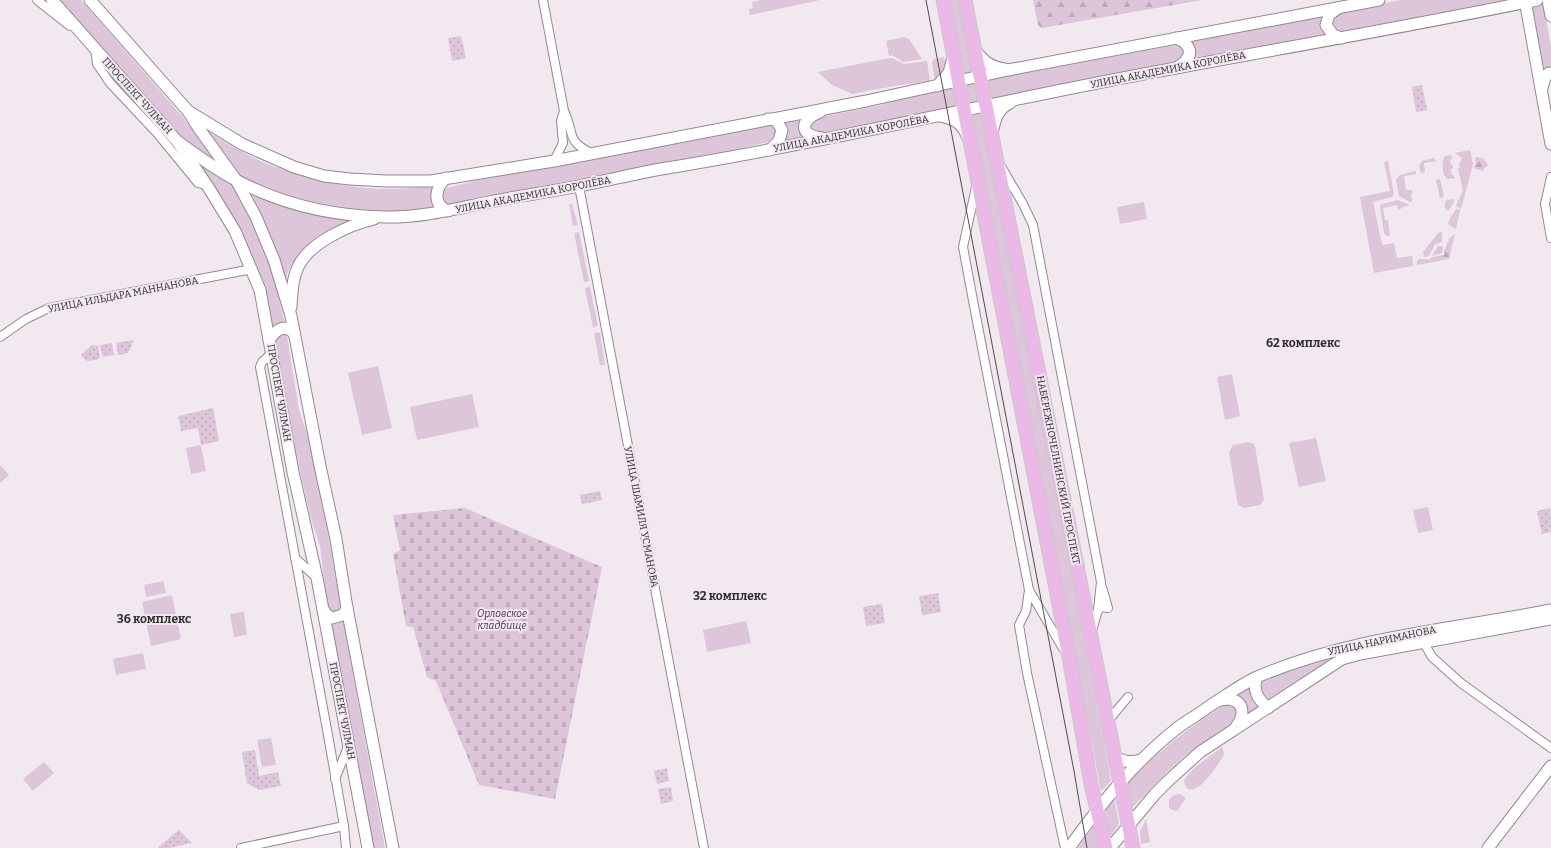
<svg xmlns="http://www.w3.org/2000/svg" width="1551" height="848" font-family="Bitter,serif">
<defs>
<pattern id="forest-firs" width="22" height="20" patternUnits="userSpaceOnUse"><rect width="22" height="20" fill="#ddc5da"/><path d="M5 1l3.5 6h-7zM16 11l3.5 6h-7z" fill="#beaabb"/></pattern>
<pattern id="cemetery-stones" width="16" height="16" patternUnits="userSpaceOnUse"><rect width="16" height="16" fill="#ddc5da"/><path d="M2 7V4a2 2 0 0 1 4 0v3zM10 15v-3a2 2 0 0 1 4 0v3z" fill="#beaabb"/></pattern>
<pattern id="park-dots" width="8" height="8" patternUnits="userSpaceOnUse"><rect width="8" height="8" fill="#ddc5da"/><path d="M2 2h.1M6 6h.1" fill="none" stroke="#beaabb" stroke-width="1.8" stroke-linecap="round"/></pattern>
</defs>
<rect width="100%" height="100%" fill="#f1e8f0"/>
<g fill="#ddc5da">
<polygon points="58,0 81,0 182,116 220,166 180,137 141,91 131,84"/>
<polygon points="761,0 820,0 750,15 749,9 753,8 752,2"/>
<polygon points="949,0 960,0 974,74 964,76"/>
<polygon points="1400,0 1515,0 1341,34 1331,27 1331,19 1338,12"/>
<polygon points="1543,3 1551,47 1551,70 1543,74 1531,6"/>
<path d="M1324,15C1320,22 1321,30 1327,36L1223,55L1193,57L1190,39Z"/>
<polygon points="904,37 909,39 922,59 903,62 892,55 889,56 886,41"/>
<polygon points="1176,45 1180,46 1184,53 1183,57 1176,63 1102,76 1069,86 991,101 987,80"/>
<path d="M944,57C947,71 945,72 935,81L932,63L934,59Z"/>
<polygon points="890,58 894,59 904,64 927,61 930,81 894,86 852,94 832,85 818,72"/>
<polygon points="976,83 980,103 969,105 965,85"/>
<polygon points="953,87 957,108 820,135 817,135 811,129 811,123 816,118 882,105 906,96"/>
<polygon points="982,111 1107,757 1111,781 1101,791 971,113"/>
<polygon points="781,121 802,121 802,134 805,139 784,143"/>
<path d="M770,123L778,130L773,141L747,147L739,151L451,206L445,203C442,197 441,192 447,188L490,177Z"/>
<path d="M206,130C225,142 244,154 265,163C318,185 379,195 435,185L439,209L386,216L325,207L280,195L239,178Z"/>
<polygon points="1470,150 1473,164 1461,209 1456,206 1463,190 1458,169 1460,167 1459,164 1462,158 1455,153"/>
<path d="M1451,155L1452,159L1450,160L1451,165H1453V168L1451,169L1452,175H1454L1455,178L1447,179C1442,174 1441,162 1445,156Z"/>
<polygon points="1433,158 1437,161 1424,163 1425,172 1421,173 1419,166 1422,161"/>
<polygon points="1388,161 1394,194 1392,197 1373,202 1382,244 1383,245 1394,243 1397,258 1412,256 1413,266 1374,273 1360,197 1390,191 1384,162"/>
<path d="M197,162L232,183L250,215L271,264L285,325L277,324L269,327C266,311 265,292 260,276C246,235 219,198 197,162Z"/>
<polygon points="1416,171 1416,174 1404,176 1406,190 1412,190 1413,193 1411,194 1412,201 1410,202 1399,196 1396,180 1400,175"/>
<polygon points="1440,179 1444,197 1440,198 1436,180"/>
<path d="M247,193C284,208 317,216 357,221C323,232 298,244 285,279Z"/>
<polygon points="1453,199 1454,202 1449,210 1447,210 1445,208 1445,202 1447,200"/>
<polygon points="1398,200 1410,205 1401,208 1401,209 1398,210 1397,205 1383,208 1385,220 1388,220 1390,236 1387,236 1384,233 1380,206 1382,204"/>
<polygon points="1144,202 1147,219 1120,224 1117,207"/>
<polygon points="572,204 578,225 573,226 569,205"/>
<polygon points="1456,209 1460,210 1456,229 1449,225 1448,222"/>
<polygon points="579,232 589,281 584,282 574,233"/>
<polygon points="1442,232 1442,242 1435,244 1429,256 1424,257 1423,252 1438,233"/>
<polygon points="1438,246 1443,246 1442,253 1432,256"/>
<polygon points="590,287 598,325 593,328 585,288"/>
<polygon points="597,332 600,333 605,365 600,365 594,333"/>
<polygon points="284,333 287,336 299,410 308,436 327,528 341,608 339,612 336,614 328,611 320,546 310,515 300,471 274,340 277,336"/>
<polygon points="378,366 392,428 362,435 348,373"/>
<polygon points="1232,374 1240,416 1225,420 1217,377"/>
<polygon points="472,394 479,427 417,440 410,407"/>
<polygon points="1316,438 1326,481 1299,487 1289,443"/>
<polygon points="1248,442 1254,444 1255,446 1264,500 1260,505 1244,508 1238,505 1237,500 1229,452 1233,445"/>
<polygon points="201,445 206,471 191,474 186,448"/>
<polygon points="0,465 9,475 0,483"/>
<polygon points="1428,507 1433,530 1418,533 1413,510"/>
<polygon points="163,581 166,593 146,597 144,585"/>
<polygon points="172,595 181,639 151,646 142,602"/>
<polygon points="244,612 247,635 234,637 230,614"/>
<polygon points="343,620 385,848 372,848 331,624 337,624"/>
<polygon points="746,621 751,643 707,652 703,630"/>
<polygon points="143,653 146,669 116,675 113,659"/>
<polygon points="1328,659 1326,665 1268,702 1264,699 1259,682 1296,668"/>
<polygon points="1251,686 1254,701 1261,708 1245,718 1234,695"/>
<path d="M1230,704L1238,710L1236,720L1185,756L1166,773L1130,810L1125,785C1155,754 1188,728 1224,705Z"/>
<polygon points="271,738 276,765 262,767 257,740"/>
<path d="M1222,747L1224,753L1223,757C1216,766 1201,793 1188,789L1185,785L1184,780C1194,766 1209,757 1222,747Z"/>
<polygon points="44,762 54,773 33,791 23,779"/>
<polygon points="1180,794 1186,798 1177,811 1172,810 1169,807 1169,800 1174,795"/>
<polygon points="1114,797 1119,824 1110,837 1105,809"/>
<polygon points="1146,819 1150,842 1141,844 1140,832"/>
<polygon points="1094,826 1099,848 1078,848"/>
</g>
<g fill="url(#forest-firs)">
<polygon points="1033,0 1202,0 1042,28 1038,25"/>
<polygon points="1477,157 1484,159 1488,165 1482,171 1474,168 1476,162 1475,158"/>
<polygon points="1455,234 1449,259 1417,265 1417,261 1419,259 1427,259 1429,260 1432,257 1444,255 1444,250 1447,245 1446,243 1449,242 1448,239"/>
</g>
<polygon fill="url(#cemetery-stones)" points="465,508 602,567 555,799 479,785 436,681 427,677 413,627 406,626 393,554 400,550 393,515"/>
<g fill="url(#park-dots)">
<polygon points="461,36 466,58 452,61 448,38"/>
<polygon points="1422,85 1427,110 1416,112 1412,87"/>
<polygon points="134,340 128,353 118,355 116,343"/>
<polygon points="112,343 114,355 103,357 100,345"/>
<polygon points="92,345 98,346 100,357 97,360 87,361 81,355"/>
<polygon points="213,408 219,441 201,445 198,428 181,431 178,416"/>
<polygon points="600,491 602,500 582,504 580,495"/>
<polygon points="1550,508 1551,532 1542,534 1537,511"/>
<polygon points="938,593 941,612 922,615 919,596"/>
<polygon points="882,604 885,623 866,626 863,607"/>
<polygon points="255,750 259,776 278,772 281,786 259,790 247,783 242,752"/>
<polygon points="667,768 669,781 657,784 654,771"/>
<polygon points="671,787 673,801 661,804 658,789"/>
<polygon points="179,830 192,843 169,848 159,848 158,847"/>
</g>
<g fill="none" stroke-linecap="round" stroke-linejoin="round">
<defs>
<g id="street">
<polyline points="37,0 70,26"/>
<path d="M543,0L564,111C575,133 565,140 591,153"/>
<polyline points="95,49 97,64 110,83 157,133 198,183 207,185"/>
<polyline points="554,161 563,143 561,121 564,111"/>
<polyline points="1002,168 1023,204 1033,225 1101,582 1098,610 1092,631"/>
<polyline points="1551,177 1545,204 1551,238"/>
<polyline points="579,186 704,848"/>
<polyline points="976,187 963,247 975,311 1029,590 1064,650"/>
<polyline points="0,337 26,319 49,308 252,269"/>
<polyline points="271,354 262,362 260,367 328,735 344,826 346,848"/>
<polyline points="295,558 317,578"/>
<polyline points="1029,590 1026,611 1019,625 1027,673 1065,848"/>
<polyline points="1098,610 1102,607 1108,608 1102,587"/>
<polyline points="1424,643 1432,657 1461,683 1551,748"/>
<polyline points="1107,722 1128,697"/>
<polyline points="335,779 348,747"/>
<polyline points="241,848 344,826"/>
</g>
<g id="secondary">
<polyline points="52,0 177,141 210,190 235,231 260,290 293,472 317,578 368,848"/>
<polyline points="90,0 188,111 200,130 236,180 256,217 274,260 291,316 320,466 336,539 347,608 393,848"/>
<polyline points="1525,0 1551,144"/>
<polyline points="1548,0 1551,16"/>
<polyline points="1338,8 1329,15 1326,25 1333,35 1341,38"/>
<path d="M975,50C984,62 991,67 1005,69"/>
<path d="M1176,68C1179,66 1184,63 1186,60C1195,50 1185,41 1176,38"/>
<polyline points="937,86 949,73 953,57"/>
<polyline points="1542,88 1545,77 1549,73 1551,74"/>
<polyline points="188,111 242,144 294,167 324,176 350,179 386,181 431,181 554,161 866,101 1008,70 1379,0"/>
<path d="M820,112C800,120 798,135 822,138"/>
<path d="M940,116C956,119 961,123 968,137"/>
<polyline points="768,119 776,120 782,130 779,141 770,150"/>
<path d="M992,133C995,120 997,109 1010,103"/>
<path d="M177,141C196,155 215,169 236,180C281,204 333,216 385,217C420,218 454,209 489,202C518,196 549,192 579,186C606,181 633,174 661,169C809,145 955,111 1102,82C1247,54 1392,30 1537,0"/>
<path d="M446,178C435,188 432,204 448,211"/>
<path d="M291,307C292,293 292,278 299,265C311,242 349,225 374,219"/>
<path d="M269,340C276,330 284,323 294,333"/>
<polyline points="323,609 326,614 332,618 343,615 347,608"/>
<path d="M1256,678C1253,692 1258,699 1268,708"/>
<path d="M1219,700C1222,700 1226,699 1229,699C1246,702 1244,717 1236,727"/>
<path d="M1114,756C1124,762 1130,763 1141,760"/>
<path d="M1069,848C1100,805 1133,763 1176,729C1186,721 1198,715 1208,707C1224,697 1240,685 1257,677C1350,637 1453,629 1551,610"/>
<polyline points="1110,848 1155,794 1168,781 1200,752 1342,659 1360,654 1551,619"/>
<polyline points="1488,848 1551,766"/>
</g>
<g id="primary">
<polyline points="943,0 1069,657 1091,784 1106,848"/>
<polyline points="965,0 1133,848"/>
</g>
</defs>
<use href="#street" stroke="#928a91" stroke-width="10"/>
<use href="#secondary" stroke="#928a91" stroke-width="13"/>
<use href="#primary" stroke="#c9c8c9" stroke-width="15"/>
<use href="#street" stroke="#fff" stroke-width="8"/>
<use href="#secondary" stroke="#fff" stroke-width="11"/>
<use href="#primary" stroke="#ebb8e7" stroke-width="13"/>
<polyline stroke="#524d51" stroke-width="1" points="926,0 1074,771 1087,848"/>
</g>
<g text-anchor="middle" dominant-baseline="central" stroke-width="4" stroke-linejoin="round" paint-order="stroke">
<g font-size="10" fill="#312d30" stroke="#f1e8f0">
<text transform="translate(1168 70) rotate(-11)">УЛИЦА АКАДЕМИКА КОРОЛЁВА</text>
<text transform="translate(137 96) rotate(48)">ПРОСПЕКТ ЧУЛМАН</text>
<text transform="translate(851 134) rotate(-11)">УЛИЦА АКАДЕМИКА КОРОЛЁВА</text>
<text transform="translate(533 195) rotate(-11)">УЛИЦА АКАДЕМИКА КОРОЛЁВА</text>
<text transform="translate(123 295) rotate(-11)">УЛИЦА ИЛЬДАРА МАННАНОВА</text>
<text transform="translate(279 393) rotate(80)">ПРОСПЕКТ ЧУЛМАН</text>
<text transform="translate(1058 470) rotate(79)">НАБЕРЕЖНОЧЕЛНИНСКИЙ ПРОСПЕКТ</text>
<text transform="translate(641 517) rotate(79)">УЛИЦА ШАМИЛЯ УСМАНОВА</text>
<text transform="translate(1382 641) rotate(-12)">УЛИЦА НАРИМАНОВА</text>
<text transform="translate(342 711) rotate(79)">ПРОСПЕКТ ЧУЛМАН</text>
</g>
<g font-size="10" font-style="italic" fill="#522e4f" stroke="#f1e8f0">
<text x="502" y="614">Орловское<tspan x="502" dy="12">кладбище</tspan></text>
</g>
<g font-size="12" font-weight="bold" fill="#312d30" stroke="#f1e8f0">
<text x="1303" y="343">62 комплекс</text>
<text x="730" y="596">32 комплекс</text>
<text x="154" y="619">36 комплекс</text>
</g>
</g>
</svg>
